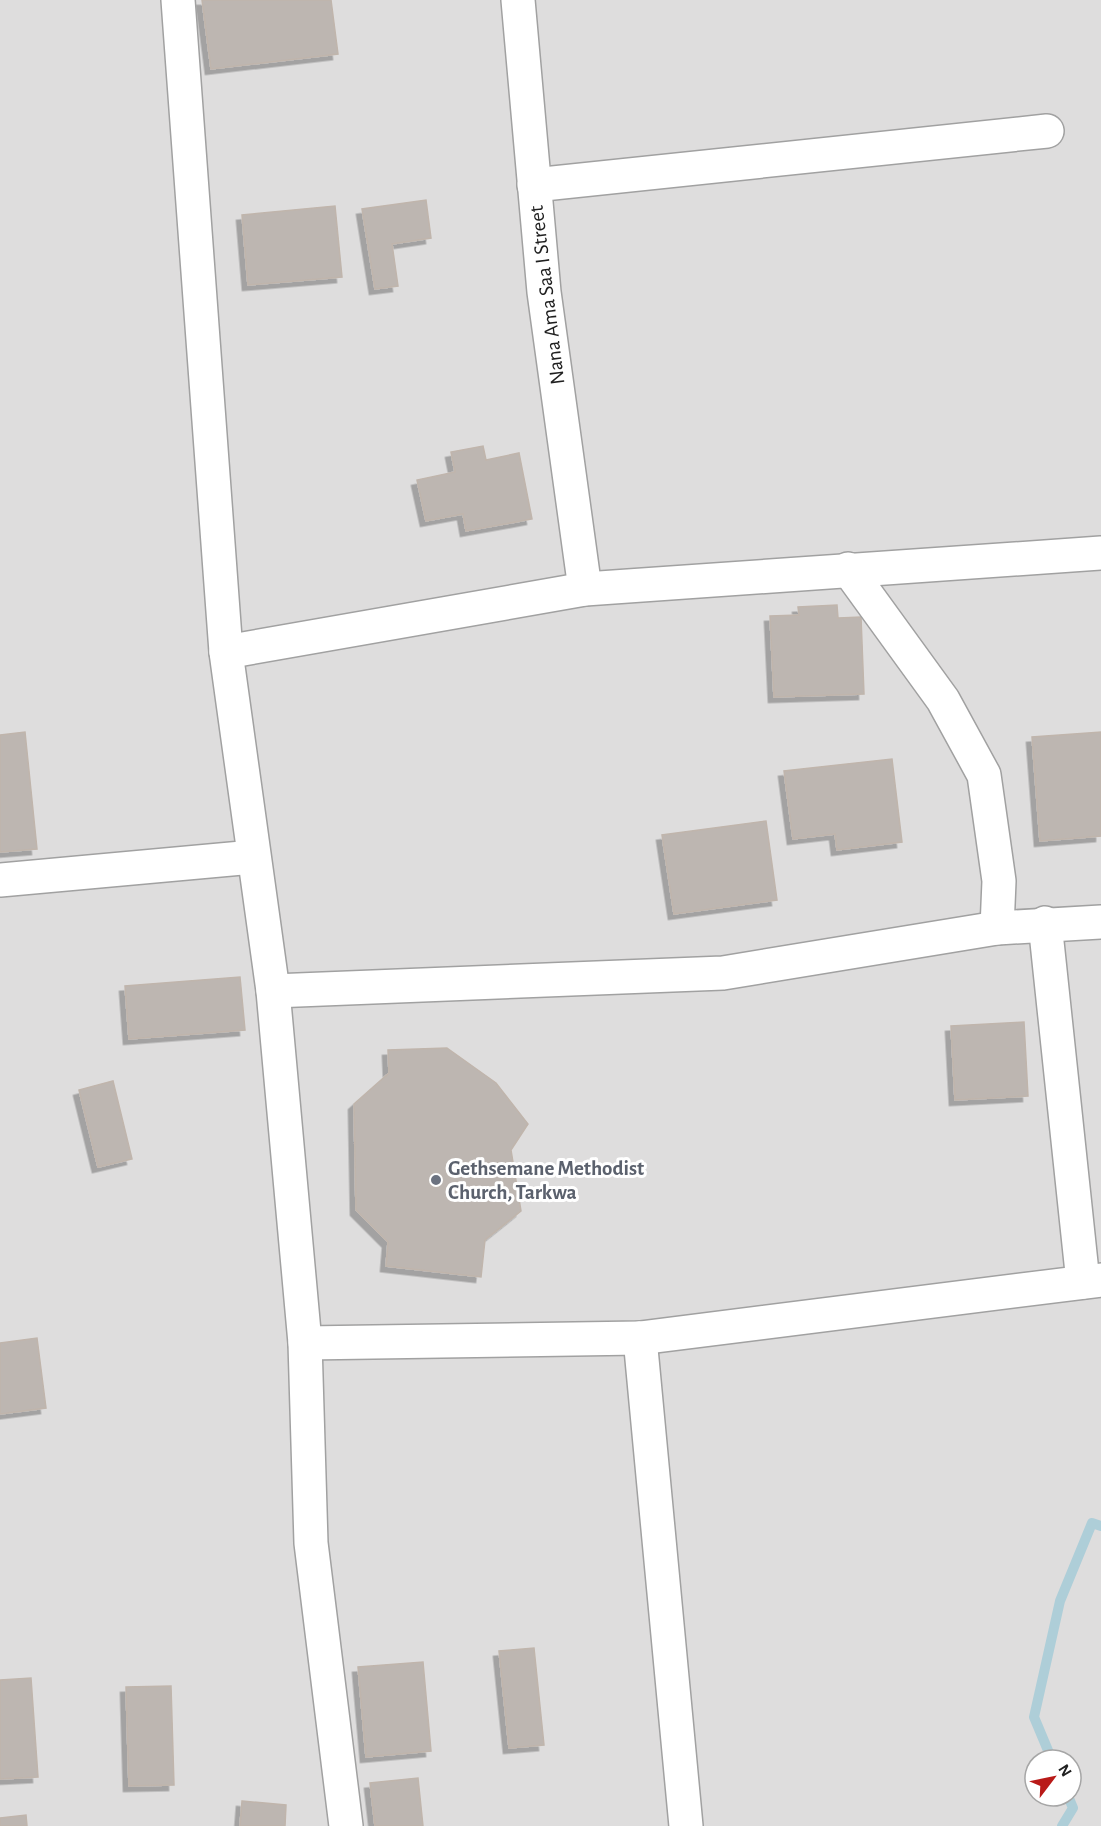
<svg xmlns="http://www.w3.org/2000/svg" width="1101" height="1826" font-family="'Alegreya Sans',sans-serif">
<defs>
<filter id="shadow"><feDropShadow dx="-5.5" dy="5.5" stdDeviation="0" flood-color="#0004"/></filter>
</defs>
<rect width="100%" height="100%" fill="#f0ede8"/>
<path fill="#dedddd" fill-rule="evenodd" d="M0,0H1101V1826H0ZM1035,1760H1071V1796H1035Z"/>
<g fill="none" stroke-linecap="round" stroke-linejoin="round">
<g stroke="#aeced8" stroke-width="10">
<polyline points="1052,1760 1034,1717 1060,1601 1092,1523 1101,1526"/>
<polyline points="1062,1826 1073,1808 1068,1796"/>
</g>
</g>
<g fill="#bdb6b1" stroke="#c0b5ac" stroke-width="1.5" filter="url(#shadow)">
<polygon points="202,0 331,0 338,54 211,69"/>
<polygon points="426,200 431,238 392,244 398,286 375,289 362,209"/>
<polygon points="335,206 342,277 248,285 242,215"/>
<polygon points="483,446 486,460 519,453 532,519 466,531 463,514 426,521 417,480 455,472 451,452"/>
<polygon points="837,605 838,618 861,617 864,694 774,697 770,616 799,615 798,607"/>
<polygon points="25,732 37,849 0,852 0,735"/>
<polygon points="1101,732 1101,836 1040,841 1032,737"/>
<polygon points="892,759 902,842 837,850 835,834 793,839 784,771"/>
<polygon points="766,821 777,900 674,914 662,835"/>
<polygon points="240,977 245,1030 129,1039 125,986"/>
<polygon points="1024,1022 1028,1096 955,1100 951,1026"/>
<polygon points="447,1048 496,1083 528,1124 511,1150 521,1211 485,1240 481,1277 386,1266 388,1242 356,1210 354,1104 389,1073 388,1050"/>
<polygon points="113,1081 132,1159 98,1167 79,1090"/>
<polygon points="37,1338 46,1408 0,1414 0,1343"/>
<polygon points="534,1648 544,1745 509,1748 499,1651"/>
<polygon points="423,1662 431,1751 366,1757 358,1667"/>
<polygon points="31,1678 38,1777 0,1779 0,1680"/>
<polygon points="171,1686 174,1785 129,1786 126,1687"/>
<polygon points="418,1778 423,1826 375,1826 370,1783"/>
<polygon points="242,1801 286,1805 285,1826 240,1826"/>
<polygon points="26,1815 27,1826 0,1826 0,1818"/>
</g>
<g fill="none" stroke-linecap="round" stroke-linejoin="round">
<defs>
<g id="minor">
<polyline points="178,0 226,652 273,991 305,1343 311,1543 346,1826"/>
<polyline points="518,0 544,292 585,589"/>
<polyline points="534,185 1047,131"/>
<polyline points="848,569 943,700 984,775 999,881 997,928"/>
<polyline points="226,652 585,589 1101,553"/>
<polyline points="0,880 253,857"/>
<polyline points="1045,923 1083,1282"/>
<polyline points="273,991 723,973 997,928 1101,922"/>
<polyline points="640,1338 686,1826"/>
<polyline points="305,1343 640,1338 1101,1280"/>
</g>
</defs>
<use href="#minor" stroke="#a1a1a1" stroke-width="36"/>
<use href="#minor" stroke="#fff" stroke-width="33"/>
</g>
<circle fill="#6b7280" stroke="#fff" stroke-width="2" cx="436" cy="1180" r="6"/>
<g text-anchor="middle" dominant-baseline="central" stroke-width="6" stroke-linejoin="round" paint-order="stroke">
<g font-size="21" fill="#202020" stroke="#fff">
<text transform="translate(547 295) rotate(-97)">Nana Ama Saa I Street</text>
</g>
<g font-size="21" font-weight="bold" fill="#5b616d" stroke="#fff" text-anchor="start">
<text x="448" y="1168">Gethsemane Methodist<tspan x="448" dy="24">Church, Tarkwa</tspan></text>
</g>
</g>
<g transform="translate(1053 1778) rotate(58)"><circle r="28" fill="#ffffff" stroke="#a6a6a6" stroke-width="1.5"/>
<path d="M0-4.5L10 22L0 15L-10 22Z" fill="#b91a18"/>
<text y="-9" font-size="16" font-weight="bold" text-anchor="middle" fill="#202020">N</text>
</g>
</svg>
